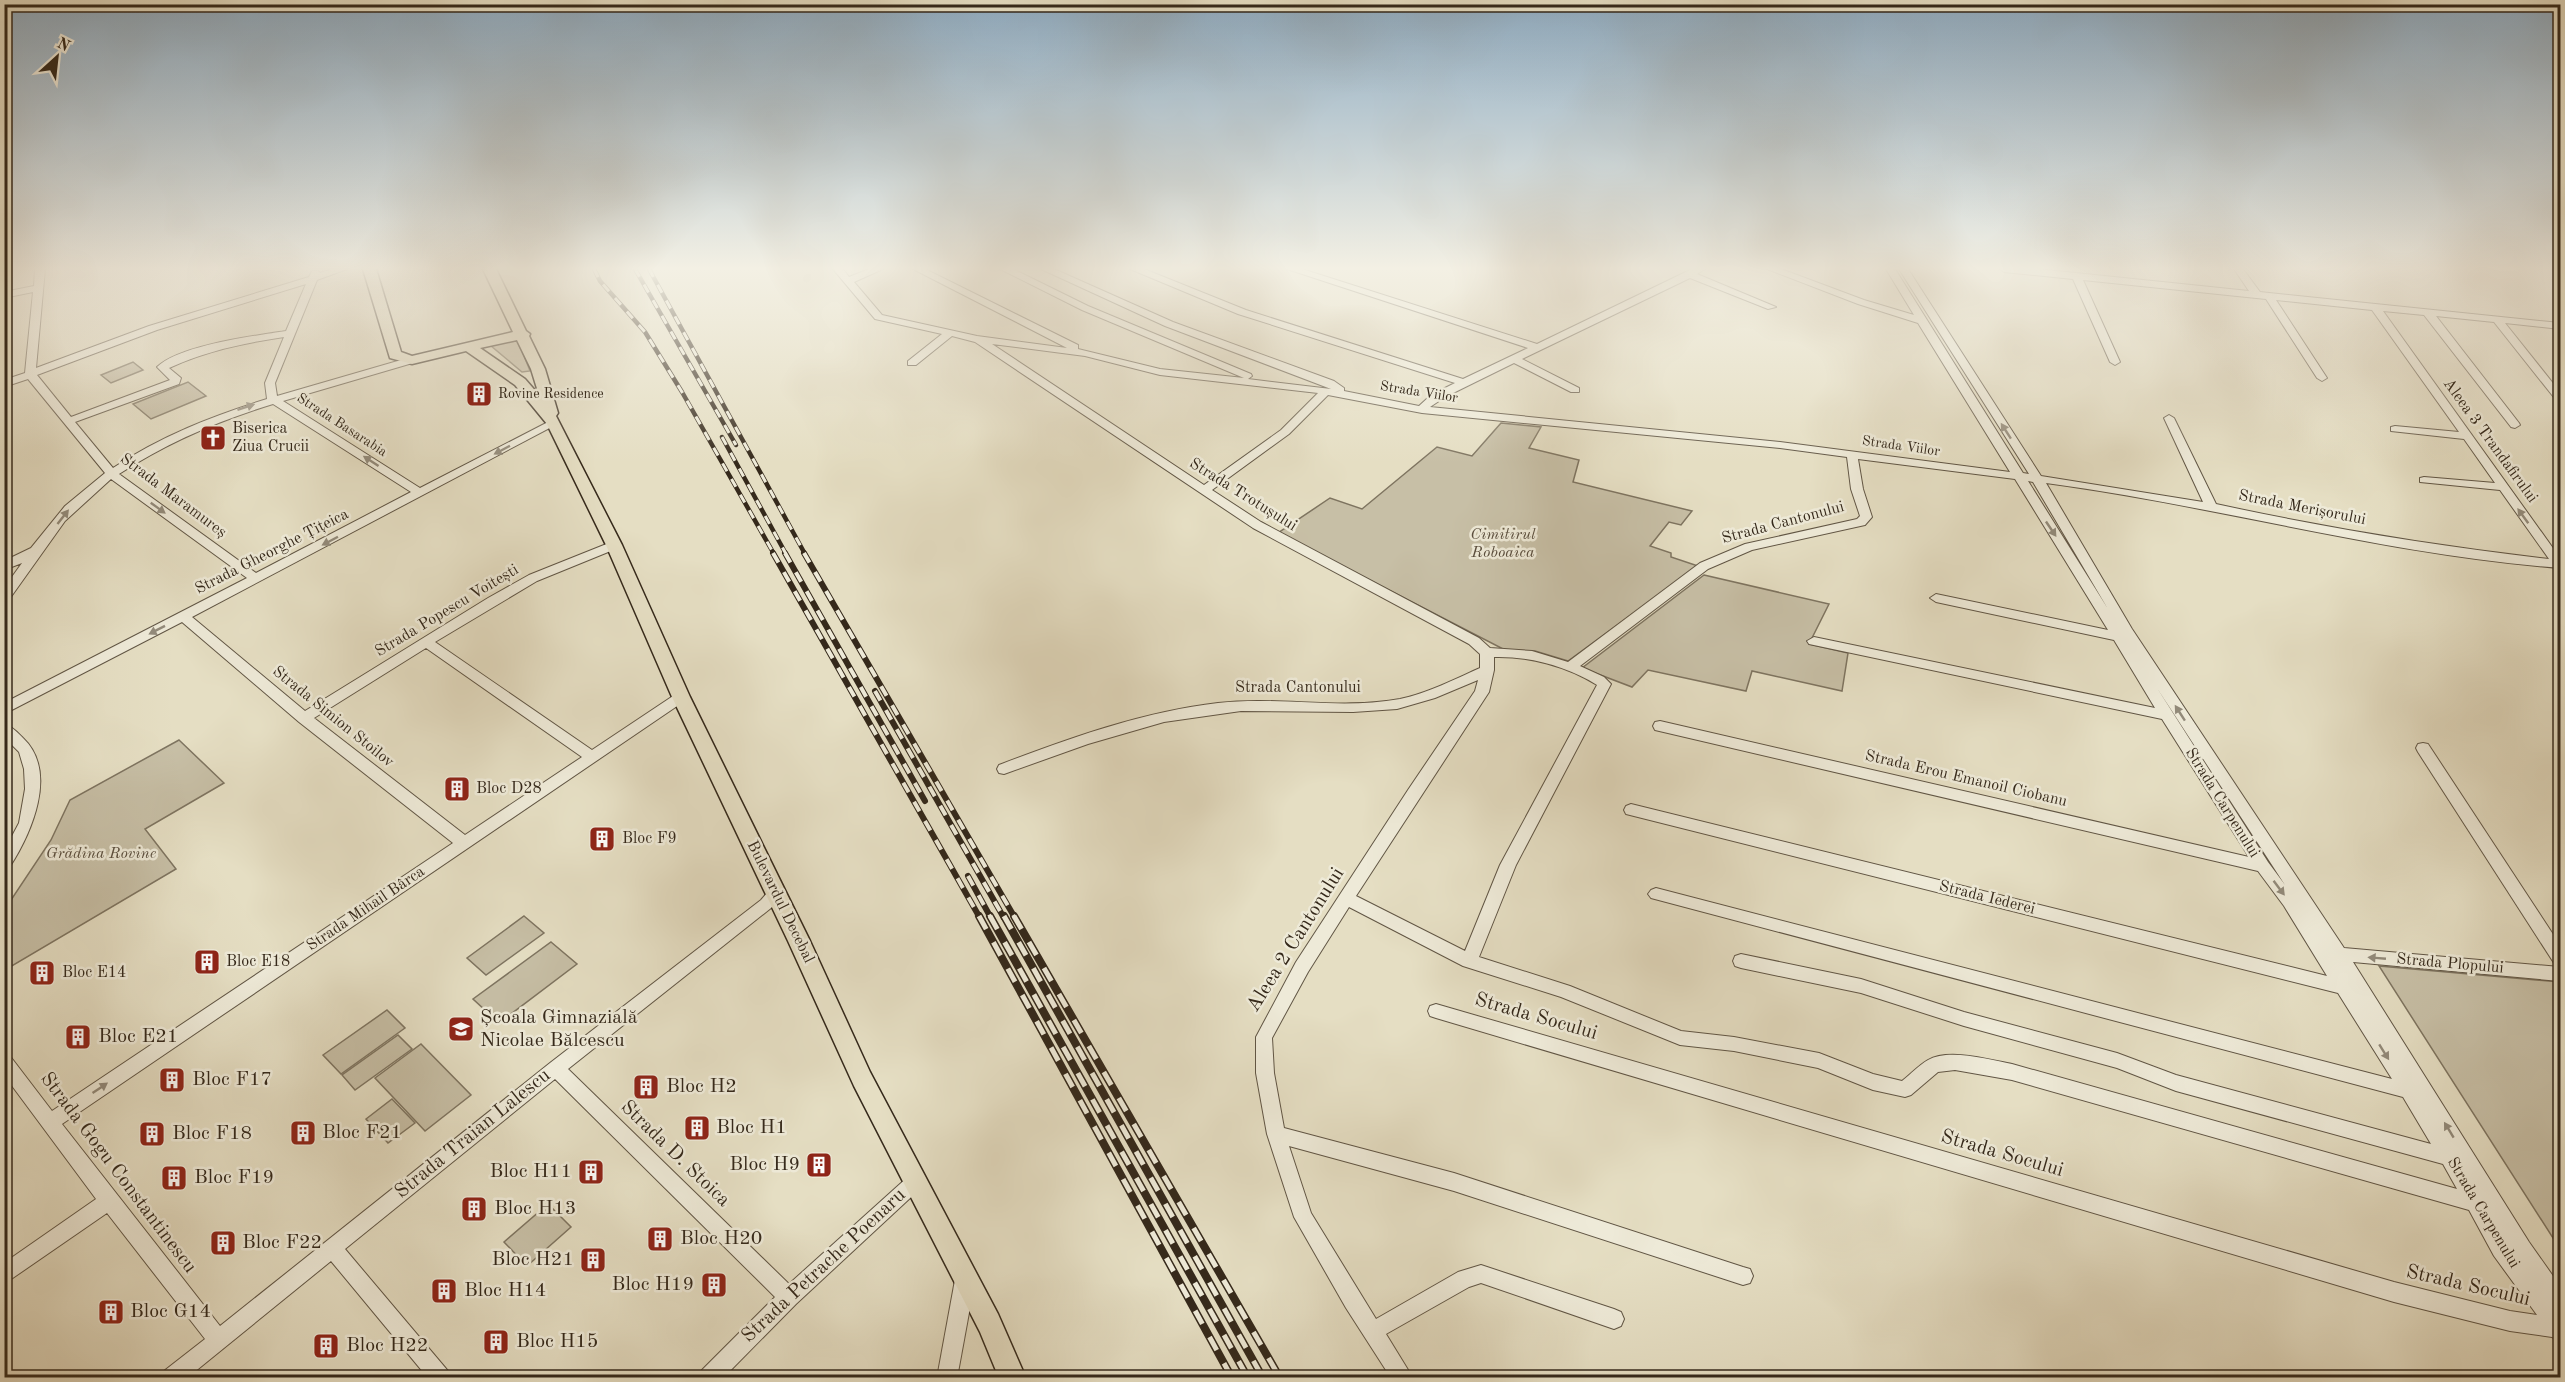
<svg xmlns="http://www.w3.org/2000/svg" width="2565" height="1382" font-family="'Old Standard TT',serif">
<rect width="100%" height="100%" fill="#e5dec3"/>
<filter id="stains"><feTurbulence type="fractalNoise" baseFrequency=".00333" numOctaves="4"/><feColorMatrix values="0 0 0 0 .2 0 0 0 0 .09 0 0 0 0 .02 0 0 0 .5 -.17"/></filter>
<radialGradient id="worn" r=".72"><stop offset=".6" stop-color="#630" stop-opacity="0"/><stop offset="1" stop-color="#630" stop-opacity=".3"/></radialGradient>
<g fill="#c7bfa6" stroke="#7e7460" stroke-width="1.5">
<polygon points="517,338 530,371 522,372 490,345"/>
<polygon points="133,362 143,370 111,383 101,375"/>
<polygon points="188,382 206,396 151,419 133,404"/>
<polygon points="1501,423 1541,427 1529,448 1579,460 1573,482 1692,511 1681,525 1669,522 1650,546 1671,553 1671,557 1698,566 1568,661 1535,651 1505,650 1278,533 1330,498 1362,509 1437,447 1472,456"/>
<polygon points="1704,575 1829,604 1809,644 1848,653 1842,691 1752,671 1746,691 1648,670 1632,687 1582,668"/>
<polygon points="179,740 224,783 145,829 176,869 5,970 5,909 51,840 70,800"/>
<polygon points="524,916 544,933 486,975 467,958"/>
<polygon points="551,942 577,964 499,1023 473,999"/>
<polygon points="2379,966 2560,982 2560,1249"/>
<polygon points="387,1010 405,1028 341,1074 323,1055"/>
<polygon points="398,1035 412,1049 355,1090 342,1075"/>
<polygon points="421,1044 471,1095 425,1131 375,1078"/>
<polygon points="392,1099 415,1123 388,1143 366,1119"/>
<polygon points="548,1204 571,1227 527,1266 504,1242"/>
</g>
<g fill="none" stroke-linecap="round" stroke-linejoin="round">
<defs>
<g id="minor">
<path d="M35,269H45L36,368L149,326L309,277L312,271H318L320,273L332,269H347L317,280L275,383L277,396L408,358H416V362L283,401L420,488L550,421L554,420L559,423L192,617L305,711L488,598L529,575L614,541L618,542L620,545L618,548L537,581L435,642L592,750L676,694H686L688,697L686,700L62,1124L220,1326L550,1063L761,900C767,893 772,885 782,889L785,893L771,908L568,1069L789,1284L910,1175L916,1172L922,1175L925,1181L922,1187L796,1304L723,1378H698L701,1371L775,1297L555,1079L345,1249L448,1371L451,1378H428L331,1261L187,1378H161L164,1371L205,1339L107,1213L4,1284V1263L96,1199L4,1075V1054L10,1056L52,1111L453,843L299,722L182,622L4,714V703L247,578L111,479L65,521L8,601L4,602V588L22,563L4,570V561L31,548L65,506L105,473L28,379L4,387V380L25,373L33,292L4,298V292L34,286ZM306,284L286,331C254,336 180,345 157,367L170,380L71,417L37,375L157,330ZM284,337L265,383L267,399C212,416 161,436 113,468L75,422L179,384L181,378L169,368C206,351 244,343 284,337ZM273,404L411,492L256,573L119,474C168,442 218,421 273,404ZM426,648L582,757L465,835L314,718Z"/>
<path d="M833,269H843L849,277L869,269H883L854,282L882,315L977,336L1067,348L913,269H925L1078,345V349L1160,369L1244,378L1082,310L1000,269H1013L1088,306L1251,374L1252,376L1248,379L1331,389L1165,326L1041,269H1054L1173,322L1334,381L1344,388V391L1419,406L1431,395L1455,383L1238,314L1130,269H1144L1246,310L1463,379L1528,348L1287,269H1302L1537,344L1692,269H1705L1697,274L1776,307L1768,309L1690,278L1522,359L1579,388V392H1571L1514,363L1445,397L1430,407L1780,442L2010,472L1918,323L1858,304L1767,269H1781L1864,300L1914,315L1886,269H1895L2023,473L2029,474L1899,269H1908L2041,476L2203,502L2164,418L2169,415L2174,418L2216,504C2326,528 2437,546 2549,559L2500,490L2420,482V478L2424,477L2495,483L2464,439L2391,431V427L2395,426L2459,432L2372,310L2276,300L2327,378L2322,381L2317,378L2266,299L2083,280L2120,362L2115,365L2110,362L2073,279L2004,272L2000,269H2037L2249,291L2234,269H2243L2260,292L2560,323V329L2505,323L2560,392V401L2556,400L2494,322L2436,316L2519,423L2520,425L2515,428L2511,427L2424,315L2383,311L2560,558V568C2387,555 2218,506 2046,483L2132,629L2344,948L2560,967V981L2353,962L2529,1242L2560,1286V1311L2557,1310L2560,1315V1341L2552,1337L2510,1331L2394,1302L1436,1018L1430,1016L1428,1011L1430,1006L1436,1004L2394,1282L2510,1311L2537,1315L2494,1256L2469,1210L2012,1080L1955,1070L1938,1072L1911,1095L1905,1097L1873,1090L1818,1068L1734,1051L1680,1045L1561,997L1463,966L1349,907L1308,972L1272,1038L1274,1073L1284,1128L1454,1173L1743,1267L1750,1269L1753,1276L1750,1283L1743,1285L1454,1191L1289,1146L1311,1213L1376,1319L1458,1272L1481,1265L1614,1309L1621,1312L1624,1319L1621,1326L1614,1329L1481,1283L1469,1287L1386,1334L1413,1378H1391L1346,1308L1294,1217L1267,1134L1256,1073V1037L1296,962L1408,790L1475,691L1478,680L1435,698L1397,709L1353,712L1241,711L1164,722L1088,744L1004,774L999,773L997,769L999,765C1070,738 1142,712 1218,703C1278,696 1340,710 1400,699C1428,693 1455,679 1480,668V654L1469,644L1253,528L975,342L952,336L916,365H908V361L942,334L875,319ZM992,344L1085,356L1160,375L1318,393L1281,430L1204,485ZM1328,395L1422,413L1780,448L1847,457L1851,489L1860,516L1857,519L1745,544L1700,563L1568,662L1532,651L1490,648L1479,638L1261,522L1212,490L1289,434ZM1858,459L2015,479L2108,630L1936,594L1930,598L1936,602L2114,640L2155,708L1814,637L1807,641L1809,644L2162,719L2249,857L1660,721L1655,722L1653,726L1655,730L2258,871L2284,906L2327,976L1631,804L1626,806L1624,810L1626,814L2338,993L2392,1079L1656,888L1651,890L1648,894L1651,898L2403,1097L2431,1144L2176,1075L2117,1053L1964,1012L1861,979L1741,954L1735,956L1733,961L1735,966L1741,968L1861,993L1964,1026L2117,1068L2176,1091L2443,1164L2457,1189L2012,1064C1990,1060 1949,1048 1928,1060C1919,1065 1911,1074 1902,1081L1873,1074L1819,1053L1734,1037L1681,1031L1570,986L1479,957L1516,865L1611,684L1604,677L1580,666L1708,569L1752,550L1865,525L1872,517L1863,489ZM2028,481L2033,482L2108,609ZM1494,657C1528,656 1567,666 1597,685L1500,865L1465,951L1356,896L1489,692L1494,670ZM2157,688L2174,714L2285,885L2268,862Z"/>
<path d="M4,724C12,726 18,733 23,738C59,772 31,834 9,868L4,870V851L19,823L25,789L24,769L19,752L4,737Z"/>
<polygon points="2423,743 2428,744 2560,945 2560,965 2554,963 2418,752 2416,748 2418,744"/>
<polygon points="965,1271 972,1273 975,1280 957,1378 937,1378 955,1280 958,1273"/>
</g>
<path id="major" d="M363,269H376L401,352L412,356L513,332L483,269H496L526,331L530,334L529,336L545,369L558,413L556,416L622,545L690,697L810,941L870,1072L998,1314L1026,1378H999L980,1332L854,1086L788,941L672,697L606,545L547,424L515,385L466,351L412,364L390,358ZM517,340L531,369L539,395L525,379L480,348Z"/>
</defs>
<use href="#minor" stroke="#615645" stroke-width="2"/>
<use href="#major" stroke="#35291b" stroke-width="3"/>
<use href="#minor" fill="#eeead8" fill-rule="evenodd"/>
<use href="#major" fill="#e5dec3" fill-rule="evenodd"/>
<defs>
<g id="rail-far2">
<polyline points="594,269 600,281 645,332 682,392 774,554"/>
<polyline points="635,269 736,445"/>
<polyline points="649,269 805,554"/>
<polyline points="722,437 786,554"/>
</g>
<g id="rail-far1">
<polyline points="773,553 980,918"/>
<polyline points="785,553 925,801"/>
<polyline points="804,553 1015,918"/>
<polyline points="875,691 1004,918"/>
<polyline points="968,876 991,918"/>
</g>
<g id="rail">
<polyline points="979,916 1232,1378"/>
<polyline points="990,916 1248,1378"/>
<polyline points="1004,916 1263,1378"/>
<polyline points="1014,916 1280,1378"/>
</g>
</defs>
<use href="#rail-far2" stroke="#35291b" stroke-width="4.5"/>
<use href="#rail-far1" stroke="#35291b" stroke-width="6"/>
<use href="#rail" stroke="#35291b" stroke-width="8"/>
<use href="#rail-far2" stroke="#eeead8" stroke-width="3" stroke-dasharray="9" stroke-linecap="butt"/>
<use href="#rail-far1" stroke="#eeead8" stroke-width="4" stroke-dasharray="11" stroke-linecap="butt"/>
<use href="#rail" stroke="#eeead8" stroke-width="5" stroke-dasharray="15" stroke-linecap="butt"/>
</g>
<defs><path id="oneway-solid" d="M-6-.8H1V-3.2L6.5 0L1 3.2V.8H-6Z" transform="scale(1.5)"/></defs>
<g fill="#928a7a">
<use href="#oneway-solid" transform="translate(246 407) rotate(-18)"/>
<use href="#oneway-solid" transform="translate(2006 431) rotate(-123)"/>
<use href="#oneway-solid" transform="translate(502 450) rotate(152)"/>
<use href="#oneway-solid" transform="translate(371 461) rotate(-147)"/>
<use href="#oneway-solid" transform="translate(158 508) rotate(36)"/>
<use href="#oneway-solid" transform="translate(2523 516) rotate(-126)"/>
<use href="#oneway-solid" transform="translate(63 517) rotate(-52)"/>
<use href="#oneway-solid" transform="translate(2051 529) rotate(56)"/>
<use href="#oneway-solid" transform="translate(330 541) rotate(152)"/>
<use href="#oneway-solid" transform="translate(157 630) rotate(153)"/>
<use href="#oneway-solid" transform="translate(2180 713) rotate(-123)"/>
<use href="#oneway-solid" transform="translate(2279 888) rotate(53)"/>
<use href="#oneway-solid" transform="translate(2377 958) rotate(-175)"/>
<use href="#oneway-solid" transform="translate(2384 1052) rotate(58)"/>
<use href="#oneway-solid" transform="translate(100 1088) rotate(-34)"/>
<use href="#oneway-solid" transform="translate(2449 1130) rotate(-121)"/>
</g>
<linearGradient id="sky" x2="0" y2="1"><stop stop-color="#8facc2"/><stop offset="0.58" stop-color="#f3f0e4"/><stop offset="1" stop-color="#f3f0e4" stop-opacity="0"/></linearGradient>
<rect width="2565" height="463" fill="url(#sky)"/>
<defs>
<symbol id="building-square" viewBox="-11 -11 22 22"><rect x="-9" y="-9" width="18" height="18" rx="4" fill="#8f2418" stroke="#eeead8"/><path d="M-4-6H4V6H1V3H-1V6H-4ZM-2.5-4.3h1.7v1.8h-1.7ZM.8-4.3h1.7v1.8H.8ZM-2.5-1h1.7V.8h-1.7ZM.8-1h1.7V.8H.8Z" fill="#fff"/></symbol>
<symbol id="church-square" viewBox="-11 -11 22 22"><rect x="-9" y="-9" width="18" height="18" rx="4" fill="#8f2418" stroke="#eeead8"/><path d="M-1.2-6h2.4v3.5h3.3v2.4h-3.3V6h-2.4V-.1h-3.3v-2.4h3.3Z" fill="#fff"/></symbol>
<symbol id="school-square" viewBox="-11 -11 22 22"><rect x="-9" y="-9" width="18" height="18" rx="4" fill="#8f2418" stroke="#eeead8"/><path d="M0-5L7-2L0 1L-7-2ZM-4 1L0 2.5L4 1V4Q0 6-4 4Z" fill="#fff"/></symbol>
</defs>
<g fill-rule="evenodd">
<use href="#building-square" x="464" y="379" width="30" height="30"/>
<use href="#church-square" x="198" y="423" width="30" height="30"/>
<use href="#building-square" x="442" y="774" width="30" height="30"/>
<use href="#building-square" x="587" y="824" width="30" height="30"/>
<use href="#building-square" x="192" y="947" width="30" height="30"/>
<use href="#building-square" x="27" y="958" width="30" height="30"/>
<use href="#school-square" x="446" y="1014" width="30" height="30"/>
<use href="#building-square" x="63" y="1022" width="30" height="30"/>
<use href="#building-square" x="157" y="1065" width="30" height="30"/>
<use href="#building-square" x="631" y="1072" width="30" height="30"/>
<use href="#building-square" x="682" y="1113" width="30" height="30"/>
<use href="#building-square" x="288" y="1118" width="30" height="30"/>
<use href="#building-square" x="137" y="1119" width="30" height="30"/>
<use href="#building-square" x="804" y="1150" width="30" height="30"/>
<use href="#building-square" x="576" y="1157" width="30" height="30"/>
<use href="#building-square" x="159" y="1163" width="30" height="30"/>
<use href="#building-square" x="459" y="1194" width="30" height="30"/>
<use href="#building-square" x="645" y="1224" width="30" height="30"/>
<use href="#building-square" x="208" y="1228" width="30" height="30"/>
<use href="#building-square" x="578" y="1245" width="30" height="30"/>
<use href="#building-square" x="699" y="1270" width="30" height="30"/>
<use href="#building-square" x="429" y="1276" width="30" height="30"/>
<use href="#building-square" x="96" y="1297" width="30" height="30"/>
<use href="#building-square" x="481" y="1327" width="30" height="30"/>
<use href="#building-square" x="311" y="1331" width="30" height="30"/>
</g>
<g text-anchor="middle" dominant-baseline="central" stroke-width="5" stroke-linejoin="round" paint-order="stroke">
<g font-size="14" fill="#35291b" stroke="#eeead8">
<text transform="translate(1419 392) rotate(9)">Strada Viilor</text>
<text transform="translate(342 425) rotate(33)">Strada Basarabia</text>
<text transform="translate(1901 446) rotate(8)">Strada Viilor</text>
</g>
<g font-size="14" fill="#35291b" stroke="#eeead8" text-anchor="start">
<text x="498" y="394">Rovine Residence</text>
</g>
<g font-size="16" fill="#35291b" stroke="#eeead8" text-anchor="start">
<text x="232" y="429">Biserica<tspan x="232" dy="18">Ziua Crucii</tspan></text>
<text x="476" y="789">Bloc D28</text>
<text x="622" y="839">Bloc F9</text>
<text x="226" y="962">Bloc E18</text>
<text x="62" y="973">Bloc E14</text>
</g>
<g font-size="16" fill="#35291b" stroke="#eeead8">
<text transform="translate(2490 441) rotate(54)">Aleea 3 Trandafirului</text>
<text transform="translate(1243 495) rotate(32)">Strada Trotușului</text>
<text transform="translate(173 496) rotate(37)">Strada Maramureș</text>
<text transform="translate(2302 508) rotate(11)">Strada Merișorului</text>
<text transform="translate(1783 523) rotate(-15)">Strada Cantonului</text>
<text transform="translate(272 552) rotate(-27)">Strada Gheorghe Țițeica</text>
<text transform="translate(447 611) rotate(-31)">Strada Popescu Voitești</text>
<text x="1298" y="688">Strada Cantonului</text>
<text transform="translate(333 717) rotate(39)">Strada Simion Stoilov</text>
<text transform="translate(1966 779) rotate(13)">Strada Erou Emanoil Ciobanu</text>
<text transform="translate(2222 803) rotate(58)">Strada Carpenului</text>
<text transform="translate(1987 898) rotate(14)">Strada Iederei</text>
<text transform="translate(780 902) rotate(64)">Bulevardul Decebal</text>
<text transform="translate(366 909) rotate(-34)">Strada Mihail Bârca</text>
<text transform="translate(2450 964) rotate(5)">Strada Plopului</text>
<text transform="translate(2483 1213) rotate(59)">Strada Carpenului</text>
</g>
<g font-size="16" font-style="italic" fill="#5a4e3e" stroke="#eeead8">
<text x="1503" y="535">Cimitirul<tspan x="1503" dy="18">Roboaica</tspan></text>
<text x="101" y="854">Grădina Rovine</text>
</g>
<g font-size="20" fill="#35291b" stroke="#eeead8">
<text transform="translate(1296 940) rotate(-58)">Aleea 2 Cantonului</text>
<text transform="translate(1536 1017) rotate(16)">Strada Socului</text>
<text transform="translate(473 1134) rotate(-39)">Strada Traian Lalescu</text>
<text transform="translate(675 1154) rotate(44)">Strada D. Stoica</text>
<text transform="translate(2002 1154) rotate(16)">Strada Socului</text>
<text transform="translate(118 1173) rotate(53)">Strada Gogu Constantinescu</text>
<text transform="translate(824 1266) rotate(-43)">Strada Petrache Poenaru</text>
<text transform="translate(2468 1286) rotate(13)">Strada Socului</text>
</g>
<g font-size="20" fill="#35291b" stroke="#eeead8" text-anchor="start">
<text x="480" y="1018">Școala Gimnazială<tspan x="480" dy="23">Nicolae Bălcescu</tspan></text>
<text x="98" y="1037">Bloc E21</text>
<text x="192" y="1080">Bloc F17</text>
<text x="666" y="1087">Bloc H2</text>
<text x="716" y="1128">Bloc H1</text>
<text x="322" y="1133">Bloc F21</text>
<text x="172" y="1134">Bloc F18</text>
<text x="800" y="1165" text-anchor="end">Bloc H9</text>
<text x="572" y="1172" text-anchor="end">Bloc H11</text>
<text x="194" y="1178">Bloc F19</text>
<text x="494" y="1209">Bloc H13</text>
<text x="680" y="1239">Bloc H20</text>
<text x="242" y="1243">Bloc F22</text>
<text x="574" y="1260" text-anchor="end">Bloc H21</text>
<text x="694" y="1285" text-anchor="end">Bloc H19</text>
<text x="464" y="1291">Bloc H14</text>
<text x="130" y="1312">Bloc G14</text>
<text x="516" y="1342">Bloc H15</text>
<text x="346" y="1346">Bloc H22</text>
</g>
</g>
<rect width="2565" height="1382" fill="none" stroke="#e5dec3" stroke-width="24"/>
<rect x="6" y="6" width="2553" height="1370" fill="none" stroke="#35291b" stroke-width="3"/>
<rect x="12" y="12" width="2541" height="1358" fill="none" stroke="#35291b" stroke-width="1.5"/>
<g transform="translate(57 57) rotate(27)" stroke="#eeead8" stroke-width="4.5" paint-order="stroke">
<path d="M0-4.5L10 22L0 15L-10 22Z" fill="#35291b"/>
<text y="-9" font-size="16" font-weight="bold" text-anchor="middle" fill="#35291b">N</text>
</g>
<rect width="100%" height="100%" filter="url(#stains)"/>
<rect width="100%" height="100%" fill="url(#worn)"/>
</svg>
